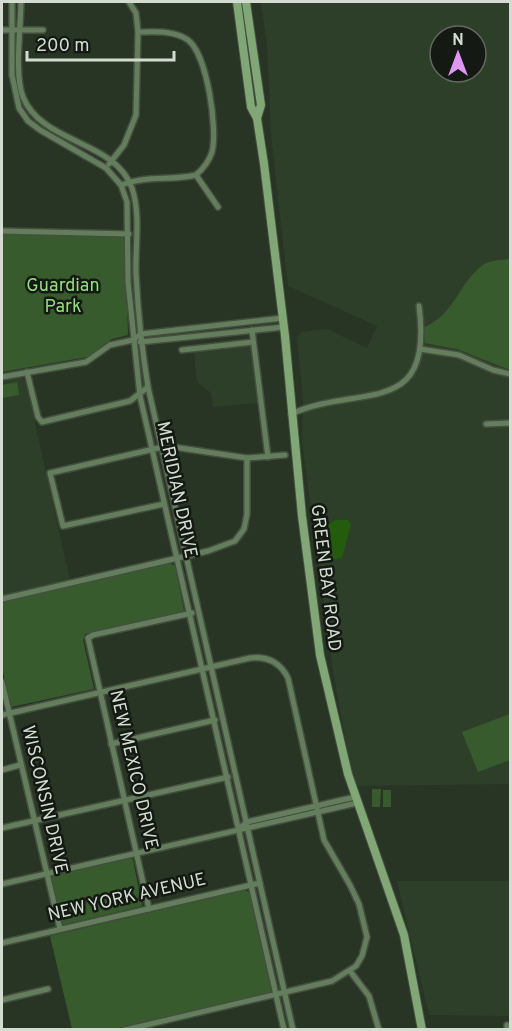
<svg xmlns="http://www.w3.org/2000/svg" width="512" height="1031" font-family="Overpass,sans-serif">
<rect width="100%" height="100%" fill="#283424"/>
<g fill="#2e3f29" fill-rule="evenodd">
<path d="M261,2H510V784L354,786L333,671L302,442L303,401L297,338L301,332L327,329L367,348L377,326L288,286L271,135L267,45ZM440,36H476V72H440Z"/>
<polygon points="251,345 259,403 213,407 211,393 197,382 194,351"/>
<polygon points="22,377 26,383 70,580 2,596 2,380"/>
<polygon points="397,881 510,881 510,1016 429,1015"/>
</g>
<g fill="#385b2e">
<polygon points="2,234 125,236 128,335 112,339 87,357 2,372"/>
<path d="M510,259V370L457,349L425,343V327C457,312 458,283 483,265C490,260 502,260 510,259Z"/>
<polygon points="17,382 19,395 2,398 2,385"/>
<polygon points="169,563 175,566 184,611 85,634 83,640 94,689 11,707 2,667 2,601"/>
<polygon points="510,714 510,760 478,772 462,732"/>
<polygon points="372,789 381,789 380,807 372,807"/>
<rect x="383" y="790" width="8" height="17"/>
<polygon points="129,857 133,860 142,906 63,925 51,877"/>
<polygon points="245,890 250,893 273,988 271,993 114,1029 72,1029 50,936"/>
</g>
<polygon fill="#235c0c" points="335,520 348,520 351,524 342,558 332,559 328,525"/>
<g fill="none" stroke-linecap="round" stroke-linejoin="round">
<defs>
<g id="street">
<polyline points="12,2 12,75 19,108 28,121 40,130 106,168 121,185 127,202 128,282 140,396 284,1030"/>
<path d="M21,2C21,27 14,74 23,97C42,144 115,140 132,188C141,215 135,247 136,274C138,312 142,350 148,387L293,1030"/>
<polyline points="2,30 43,30"/>
<polyline points="109,164 124,145 136,115 138,32 136,13 129,2"/>
<polyline points="196,175 218,207"/>
<path d="M121,185C146,175 171,181 196,175C203,169 209,161 212,152C218,129 207,54 188,40C174,30 155,32 138,32"/>
<polyline points="2,231 129,234"/>
<polyline points="252,330 268,457"/>
<polyline points="140,342 284,327"/>
<polyline points="420,349 459,355 493,370 510,374"/>
<polyline points="182,350 253,342"/>
<polyline points="27,372 38,417 42,422 130,401 148,387"/>
<polyline points="2,377 86,362 110,345 133,340 141,334 283,318"/>
<path d="M291,414C360,383 434,420 419,306"/>
<polyline points="486,424 510,423"/>
<polyline points="164,504 63,526 50,473 167,446 247,458 285,455"/>
<polyline points="2,599 208,551 235,541 244,529 247,514 247,458"/>
<polyline points="2,682 60,929"/>
<path d="M2,715L250,658C267,656 280,662 288,678L324,840L350,885L359,904L367,937L362,956L356,966L332,981L125,1030"/>
<polyline points="111,744 215,720"/>
<polyline points="2,770 20,765"/>
<polyline points="2,828 228,777"/>
<polyline points="239,829 247,822 355,797"/>
<polyline points="2,884 357,803"/>
<polyline points="149,909 88,638 93,635 192,613"/>
<polyline points="2,943 260,883"/>
<polyline points="350,971 369,996 379,1030"/>
<polyline points="2,1000 48,989"/>
<polyline points="507,1025 507,1030"/>
</g>
<g id="secondary">
<polyline points="237,2 251,107 257,118 264,164 285,336 302,516 320,655 348,774 404,935 422,1030"/>
<polyline points="246,2 261,105 257,118"/>
</g>
</defs>
<use href="#street" stroke="#444f40" stroke-width="8"/>
<use href="#secondary" stroke="#444f40" stroke-width="10"/>
<use href="#street" stroke="#647d5d" stroke-width="5"/>
<use href="#secondary" stroke="#80a775" stroke-width="8"/>
</g>
<g text-anchor="middle" dominant-baseline="central" stroke-width="5" stroke-linejoin="round" paint-order="stroke">
<g font-size="18" fill="#92df7b" stroke="#141a13">
<text x="63" y="286">Guardian<tspan x="63" dy="21">Park</tspan></text>
</g>
<g font-size="18" fill="#d4dcd2" stroke="#141a13">
<text transform="translate(176 490) rotate(78)">MERIDIAN DRIVE</text>
<text transform="translate(325 578) rotate(83)">GREEN BAY ROAD</text>
<text transform="translate(133 770) rotate(77)">NEW MEXICO DRIVE</text>
<text transform="translate(44 800) rotate(77)">WISCONSIN DRIVE</text>
<text transform="translate(127 898) rotate(-13)">NEW YORK AVENUE</text>
</g>
</g>
<rect width="512" height="1031" fill="none" stroke="#d4dcd2" stroke-width="6"/>
<g transform="translate(458 54)"><circle r="28" fill="#141a13" stroke="#61685f" stroke-width="1.5"/>
<path d="M0-4.5L10 22L0 15L-10 22Z" fill="#de98f3"/>
<text y="-9" font-size="16" font-weight="bold" text-anchor="middle" fill="#d4dcd2">N</text>
</g>
<path d="M27 51v9h147v-9" fill="none" stroke="#d4dcd2" stroke-width="3"/>
<text x="36" y="51" font-size="18" fill="#d4dcd2" stroke="#141a13" stroke-width="4.5" paint-order="stroke">200 m</text>
</svg>
